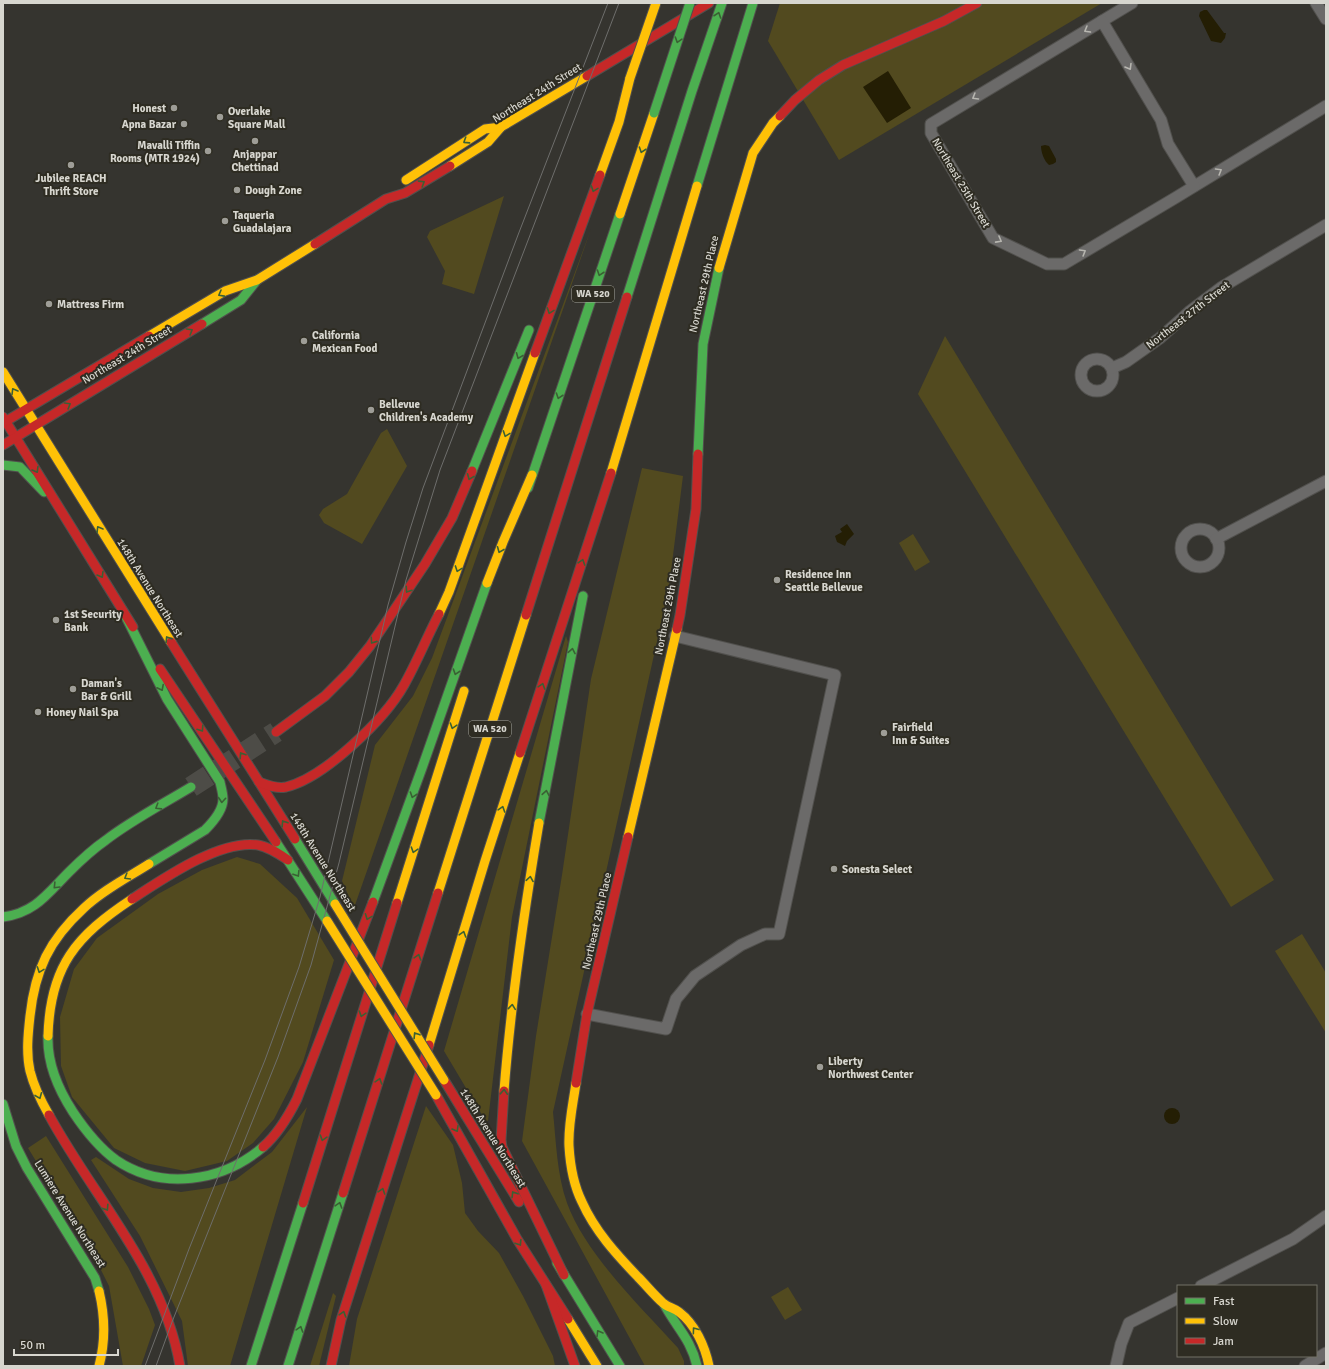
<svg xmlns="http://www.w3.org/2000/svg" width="1329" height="1369" font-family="Signika,sans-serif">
<rect width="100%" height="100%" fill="#35342f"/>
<g fill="#524a1f">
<polygon points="780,3 1102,3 839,160 768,41"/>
<polygon points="504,196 474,294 442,284 445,271 427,237 430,231"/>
<polygon points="591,229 354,908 342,881 375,745 413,696 432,658"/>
<polygon points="945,336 1274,880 1231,907 918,394"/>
<polygon points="387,429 407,466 362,544 324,523 319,515 323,509 347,494 381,433"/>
<path d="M642,468L683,476L669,587L553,1112C556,1141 557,1175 567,1203C586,1255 641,1307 678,1348L684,1361V1366H645L522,1141L536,1036L562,875L591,679Z"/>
<polygon points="913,534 930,562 915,571 899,543"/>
<polygon points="566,636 568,642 512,917 488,1121 485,1120 444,1051"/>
<polygon points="237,857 260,864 297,898 334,960 303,1062 274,1119 253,1143 227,1161 185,1171 145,1163 114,1148 72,1097 61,1066 60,1017 74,969 97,938 158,894 202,870"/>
<polygon points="1302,934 1326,973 1326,1033 1275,951"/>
<polygon points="426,1106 453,1145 462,1183 465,1213 478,1231 499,1253 523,1296 553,1356 555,1366 349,1366 357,1319"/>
<polygon points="307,1107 230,1366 188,1366 182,1321 140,1236 91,1160 96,1157 129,1179 153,1188 181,1192 209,1188 235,1180 272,1152"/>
<polygon points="46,1136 128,1267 149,1309 155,1325 141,1366 123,1366 109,1286 94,1256 28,1148"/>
<polygon points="788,1287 802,1310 785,1320 771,1297"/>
<polygon points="333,1293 336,1296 319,1366 310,1366"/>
</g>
<g fill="#241e04">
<polygon points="1204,10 1207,10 1224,33 1226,33 1225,38 1221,43 1211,41 1199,16 1200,12"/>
<polygon points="888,71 911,108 887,123 863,87"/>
<path d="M1045,145L1049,146L1056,159V162L1053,164L1049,165C1044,161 1041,152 1041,146Z"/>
<polygon points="847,524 854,534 847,541 845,546 837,542 835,536 842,532 840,529"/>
<circle cx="1172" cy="1116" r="8"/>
</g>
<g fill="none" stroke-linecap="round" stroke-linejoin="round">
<polyline stroke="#4d4c47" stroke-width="21" stroke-dasharray="21 10" stroke-linecap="butt" points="191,787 276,732"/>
<defs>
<g id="street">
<polyline points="1132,3 931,124 931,133 993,238 1047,264 1064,264 1175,198 1326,106"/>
<polyline points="1316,3 1326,19"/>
<polyline points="1102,21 1161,120 1168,144 1194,186"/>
<circle cx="1097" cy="375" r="16"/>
<polyline points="1112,368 1126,362 1160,338 1189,312 1222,287 1326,225"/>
<circle cx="1200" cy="548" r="19"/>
<polyline points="1216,539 1326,481"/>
<polyline points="587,1014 666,1029 676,999 695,976 741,945 765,934 779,934 835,675 675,636"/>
<polyline points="1201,1286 1293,1239 1326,1216"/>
<polyline points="1116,1366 1121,1344 1129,1323 1178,1298"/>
<polyline points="1305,1366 1326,1353"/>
</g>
<g id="fast">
<polyline points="697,186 753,3"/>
<polyline points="627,297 692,91 722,3"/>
<polyline points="202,324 241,300 257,280"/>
<polyline points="698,454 703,344 719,268"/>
<polyline points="3,465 20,467 44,492"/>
<polyline points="472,471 529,330"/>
<polyline points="528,488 620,214"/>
<path d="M125,615L167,699L220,782C221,787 223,793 223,799C223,810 213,822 205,830L149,864"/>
<polyline points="539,823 583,596"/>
<polyline points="295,839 335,904"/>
<polyline points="276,842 327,921"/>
<polyline points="373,902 422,768 487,583"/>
<path d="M3,917C35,913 48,893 69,872C80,861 93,849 106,840C132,820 163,804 191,787"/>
<path d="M48,1036C47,1064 58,1089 73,1112C85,1130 98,1147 116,1160C162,1191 222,1182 263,1147"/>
<polyline points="3,1104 16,1146 27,1168 95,1278 99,1291"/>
<polyline points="557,1263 620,1366"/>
<path d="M664,1304C676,1327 691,1339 697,1366"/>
<polyline points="251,1366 303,1203"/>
<polyline points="288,1366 343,1193"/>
</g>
<g id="slow">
<polyline points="450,166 488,142 501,127 587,76"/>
<polyline points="600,175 619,122 630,78"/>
<polyline points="406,180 485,129 501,127"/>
<polyline points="620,214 654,113"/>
<polyline points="719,268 753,153 773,123 780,116"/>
<polyline points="149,336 225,291 257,280 315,244"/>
<polyline points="3,372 171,642"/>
<polyline points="611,473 697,186"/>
<polyline points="487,583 503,542 532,475"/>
<polyline points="439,614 449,592 535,353"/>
<polyline points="628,837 677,629"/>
<polyline points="438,893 526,615"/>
<polyline points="397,903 464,691"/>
<path d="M48,1036C50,966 76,936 132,899"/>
<polyline points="429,1045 485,861 520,753"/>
<path d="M576,1083C573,1104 568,1125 569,1146C570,1163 574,1186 582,1202C595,1231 616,1254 638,1277C646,1285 654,1295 663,1303C667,1307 674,1308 679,1312C695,1324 705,1346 709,1366"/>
<path d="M504,1091C511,1001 524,912 539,823"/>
<path d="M49,1115C41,1101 34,1087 30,1071C26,1053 28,1034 30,1016C35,970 49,940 84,908C103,890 127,878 149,864"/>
<path d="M99,1291C105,1316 106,1340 99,1366"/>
<polyline points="568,1319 597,1366"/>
</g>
<g id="jam">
<polyline points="587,76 709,3"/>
<polyline points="780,116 795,100 819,80 843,65 944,21 977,3"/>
<polyline points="315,244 386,199 405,193 450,166"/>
<polyline points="535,353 600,175"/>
<polyline points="3,417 133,627"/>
<polyline points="3,423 149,336"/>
<polyline points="3,445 202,324"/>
<polyline points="526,615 627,297"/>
<polyline points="677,629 680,615 696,509 698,454"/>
<polyline points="171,642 295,839"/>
<polyline points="160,669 276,842"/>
<polyline points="276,732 325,696 349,672 370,646 425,564 452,518 472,471"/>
<polyline points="520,753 611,473"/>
<path d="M259,782C267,785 276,789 286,787C324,778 385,719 404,685C417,662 427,637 439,614"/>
<path d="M132,899C163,879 220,839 258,845C269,847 279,854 288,860"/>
<polyline points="444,1080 519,1202"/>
<polyline points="576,1083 587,1014 628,837"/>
<polyline points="504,1091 501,1140 502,1147 564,1275"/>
<polyline points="436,1095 517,1239 568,1319"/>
<path d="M49,1115C94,1198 164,1271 180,1366"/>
<path d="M263,1147C278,1134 288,1117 297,1099L373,902"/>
<polyline points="343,1193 438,893"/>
<polyline points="303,1203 397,903"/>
<polyline points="546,1285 575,1366"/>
<polyline points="331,1366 341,1320 429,1045"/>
</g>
</defs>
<use href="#street" stroke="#51504d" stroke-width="13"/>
<use href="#fast" stroke="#51504d" stroke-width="11"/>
<use href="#slow" stroke="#51504d" stroke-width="11"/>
<use href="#jam" stroke="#51504d" stroke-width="11"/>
<use href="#street" stroke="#6b6a69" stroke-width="11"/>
<use href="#fast" stroke="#4caf50" stroke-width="9"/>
<use href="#slow" stroke="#ffc107" stroke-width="9"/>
<use href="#jam" stroke="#c62828" stroke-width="9"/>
<g stroke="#6e6e6c" stroke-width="1">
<polyline points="145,1366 189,1249 265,1060 299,967 320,897 388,605 406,542 423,488 518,235 608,3"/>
<polyline points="156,1366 172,1322 278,1057 311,965 339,863 406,580 440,470 619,3"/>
</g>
<defs>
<polyline id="fast-bridge" points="654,113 690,3"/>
<g id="slow-bridge">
<polyline points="630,78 656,3"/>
<polyline points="335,904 444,1080"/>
<polyline points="327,921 436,1095"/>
</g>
</defs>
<use href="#fast-bridge" stroke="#51504d" stroke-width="11" stroke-linecap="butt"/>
<use href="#slow-bridge" stroke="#51504d" stroke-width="11" stroke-linecap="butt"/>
<use href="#fast-bridge" stroke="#4caf50" stroke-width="9"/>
<use href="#slow-bridge" stroke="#ffc107" stroke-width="9"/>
</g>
<defs><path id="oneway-chevron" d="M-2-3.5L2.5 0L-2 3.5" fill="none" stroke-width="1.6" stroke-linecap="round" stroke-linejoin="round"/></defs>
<g stroke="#3a6034">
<use href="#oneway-chevron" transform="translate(718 15) rotate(-71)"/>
<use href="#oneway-chevron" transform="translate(678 40) rotate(108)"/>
<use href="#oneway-chevron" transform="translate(466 141) rotate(147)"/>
<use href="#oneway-chevron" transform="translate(642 150) rotate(109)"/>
<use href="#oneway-chevron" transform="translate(422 183) rotate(-32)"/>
<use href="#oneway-chevron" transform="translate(594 189) rotate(110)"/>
<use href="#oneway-chevron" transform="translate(600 273) rotate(109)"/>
<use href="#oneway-chevron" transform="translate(221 294) rotate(151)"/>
<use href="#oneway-chevron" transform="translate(550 311) rotate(110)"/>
<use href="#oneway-chevron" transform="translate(190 331) rotate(-31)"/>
<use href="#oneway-chevron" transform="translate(519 356) rotate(112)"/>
<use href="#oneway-chevron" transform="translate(14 391) rotate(-121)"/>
<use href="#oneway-chevron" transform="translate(559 396) rotate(109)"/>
<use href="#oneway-chevron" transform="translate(68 405) rotate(-31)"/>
<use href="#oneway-chevron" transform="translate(506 434) rotate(110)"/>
<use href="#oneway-chevron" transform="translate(36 470) rotate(59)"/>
<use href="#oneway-chevron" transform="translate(470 477) rotate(112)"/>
<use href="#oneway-chevron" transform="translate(99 529) rotate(-121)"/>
<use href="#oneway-chevron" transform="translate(500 550) rotate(112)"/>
<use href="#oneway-chevron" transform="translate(582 562) rotate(-72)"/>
<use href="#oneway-chevron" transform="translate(458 569) rotate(110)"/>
<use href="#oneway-chevron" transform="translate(101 575) rotate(59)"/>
<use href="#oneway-chevron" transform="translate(408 590) rotate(124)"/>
<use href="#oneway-chevron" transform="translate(168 639) rotate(-122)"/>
<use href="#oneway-chevron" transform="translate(373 641) rotate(125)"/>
<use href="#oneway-chevron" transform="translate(572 651) rotate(-79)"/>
<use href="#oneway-chevron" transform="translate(456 672) rotate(109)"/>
<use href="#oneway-chevron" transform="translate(542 686) rotate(-72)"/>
<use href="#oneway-chevron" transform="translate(161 688) rotate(63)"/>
<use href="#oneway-chevron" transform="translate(453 726) rotate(108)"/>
<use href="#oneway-chevron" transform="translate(201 729) rotate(56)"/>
<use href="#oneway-chevron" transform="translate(242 755) rotate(-123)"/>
<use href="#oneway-chevron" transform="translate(546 793) rotate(-80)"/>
<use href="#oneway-chevron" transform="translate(413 795) rotate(109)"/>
<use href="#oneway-chevron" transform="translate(222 800) rotate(95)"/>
<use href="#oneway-chevron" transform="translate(158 807) rotate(148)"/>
<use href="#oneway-chevron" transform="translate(502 809) rotate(-72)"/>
<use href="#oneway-chevron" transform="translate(284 823) rotate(-123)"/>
<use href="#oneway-chevron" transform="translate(414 850) rotate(108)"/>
<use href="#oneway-chevron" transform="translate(297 874) rotate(58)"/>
<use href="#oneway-chevron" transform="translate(127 877) rotate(149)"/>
<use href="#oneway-chevron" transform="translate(530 879) rotate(-81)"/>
<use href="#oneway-chevron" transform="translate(56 886) rotate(134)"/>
<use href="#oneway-chevron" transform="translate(368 917) rotate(111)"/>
<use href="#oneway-chevron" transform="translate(463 934) rotate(-73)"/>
<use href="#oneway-chevron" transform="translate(418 957) rotate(-72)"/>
<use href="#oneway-chevron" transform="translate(40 970) rotate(110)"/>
<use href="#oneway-chevron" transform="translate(512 1007) rotate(-84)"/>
<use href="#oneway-chevron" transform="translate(362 1014) rotate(108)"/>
<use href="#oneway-chevron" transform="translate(416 1035) rotate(-122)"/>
<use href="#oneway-chevron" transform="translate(379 1081) rotate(-72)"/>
<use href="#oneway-chevron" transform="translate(504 1092) rotate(-87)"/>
<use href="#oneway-chevron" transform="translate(39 1096) rotate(68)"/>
<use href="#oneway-chevron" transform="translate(456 1129) rotate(60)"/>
<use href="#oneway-chevron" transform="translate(323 1138) rotate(108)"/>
<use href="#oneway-chevron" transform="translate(382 1191) rotate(-72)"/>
<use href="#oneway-chevron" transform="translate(514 1194) rotate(-122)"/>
<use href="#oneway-chevron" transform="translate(339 1205) rotate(-72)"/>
<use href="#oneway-chevron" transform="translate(106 1208) rotate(57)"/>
<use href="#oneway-chevron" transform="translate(519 1243) rotate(58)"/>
<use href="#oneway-chevron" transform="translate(343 1314) rotate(-73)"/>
<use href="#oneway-chevron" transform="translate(300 1329) rotate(-72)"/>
<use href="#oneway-chevron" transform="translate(695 1330) rotate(-126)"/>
<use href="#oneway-chevron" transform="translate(599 1333) rotate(-121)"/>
</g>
<g stroke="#b7b6b0">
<use href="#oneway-chevron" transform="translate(1087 30) rotate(150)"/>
<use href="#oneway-chevron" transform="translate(1129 67) rotate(59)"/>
<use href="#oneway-chevron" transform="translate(975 97) rotate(149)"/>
<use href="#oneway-chevron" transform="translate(1219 171) rotate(-31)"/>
<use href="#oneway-chevron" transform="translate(999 240) rotate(29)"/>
<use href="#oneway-chevron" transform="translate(1083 252) rotate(-31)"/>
</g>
<g fill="#9e9d97" stroke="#2e2c22" stroke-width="1.5">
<circle cx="174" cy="108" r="4"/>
<circle cx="220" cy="117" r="4"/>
<circle cx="184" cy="124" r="4"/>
<circle cx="255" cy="141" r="4"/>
<circle cx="208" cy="151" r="4"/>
<circle cx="71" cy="165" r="4"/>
<circle cx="237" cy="190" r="4"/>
<circle cx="225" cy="221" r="4"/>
<circle cx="49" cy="304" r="4"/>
<circle cx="304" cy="341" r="4"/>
<circle cx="371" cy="410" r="4"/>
<circle cx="777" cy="580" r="4"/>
<circle cx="56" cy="620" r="4"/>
<circle cx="73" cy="689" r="4"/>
<circle cx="38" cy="712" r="4"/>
<circle cx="884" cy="733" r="4"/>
<circle cx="834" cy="869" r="4"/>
<circle cx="820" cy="1067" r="4"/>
</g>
<g text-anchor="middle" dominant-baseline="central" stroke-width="4" stroke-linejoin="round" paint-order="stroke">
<g fill="#2e2c22" stroke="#a4a39b" stroke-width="1">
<rect x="572" y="286" width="42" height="16" rx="3"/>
<rect x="469" y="721" width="42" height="16" rx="3"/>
</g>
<g font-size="10" font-weight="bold" fill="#d7d6cf">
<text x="593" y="294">WA 520</text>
<text x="490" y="729">WA 520</text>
</g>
<g font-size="11" fill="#d7d6cf" stroke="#2e2c22">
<text transform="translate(537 93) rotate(-32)">Northeast 24th Street</text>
<text transform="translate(961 183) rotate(59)">Northeast 25th Street</text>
<text transform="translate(704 284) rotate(-77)">Northeast 29th Place</text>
<text transform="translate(1188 315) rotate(-38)">Northeast 27th Street</text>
<text transform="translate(127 355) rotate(-31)">Northeast 24th Street</text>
<text transform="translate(150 588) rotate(58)">148th Avenue Northeast</text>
<text transform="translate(668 606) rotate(-79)">Northeast 29th Place</text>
<text transform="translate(323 862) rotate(58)">148th Avenue Northeast</text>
<text transform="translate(597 921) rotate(-77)">Northeast 29th Place</text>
<text transform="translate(493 1138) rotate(58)">148th Avenue Northeast</text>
<text transform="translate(70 1214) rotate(58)">Lumiere Avenue Northeast</text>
</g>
<g font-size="11" font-weight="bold" fill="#d7d6cf" stroke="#2e2c22" text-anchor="start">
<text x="166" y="108" text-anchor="end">Honest</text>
<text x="228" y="111">Overlake<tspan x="228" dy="13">Square Mall</tspan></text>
<text x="176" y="124" text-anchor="end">Apna Bazar</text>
<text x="200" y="145" text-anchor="end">Mavalli Tiffin<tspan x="200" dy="13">Rooms (MTR 1924)</tspan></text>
<text x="255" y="154" text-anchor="middle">Anjappar<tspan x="255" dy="13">Chettinad</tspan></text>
<text x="71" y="178" text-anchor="middle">Jubilee REACH<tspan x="71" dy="13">Thrift Store</tspan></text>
<text x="245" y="190">Dough Zone</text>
<text x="233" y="215">Taqueria<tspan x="233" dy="13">Guadalajara</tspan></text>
<text x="57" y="304">Mattress Firm</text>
<text x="312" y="335">California<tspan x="312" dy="13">Mexican Food</tspan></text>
<text x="379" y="404">Bellevue<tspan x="379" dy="13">Children's Academy</tspan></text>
<text x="785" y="574">Residence Inn<tspan x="785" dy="13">Seattle Bellevue</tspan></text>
<text x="64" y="614">1st Security<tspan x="64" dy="13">Bank</tspan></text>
<text x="81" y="683">Daman's<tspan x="81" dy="13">Bar &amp; Grill</tspan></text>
<text x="46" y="712">Honey Nail Spa</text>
<text x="892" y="727">Fairfield<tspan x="892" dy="13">Inn &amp; Suites</tspan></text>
<text x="842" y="869">Sonesta Select</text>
<text x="828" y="1061">Liberty<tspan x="828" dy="13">Northwest Center</tspan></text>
</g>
</g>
<rect width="1329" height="1369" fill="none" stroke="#d7d6cf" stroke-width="8"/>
<rect x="1177" y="1285" width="140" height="72" fill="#2e2c22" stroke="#727067"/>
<rect x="1185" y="1298" width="20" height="6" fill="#4caf50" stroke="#727067"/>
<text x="1213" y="1305" font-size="12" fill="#d7d6cf">Fast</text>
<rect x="1185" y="1318" width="20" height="6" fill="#ffc107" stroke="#727067"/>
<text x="1213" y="1325" font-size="12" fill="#d7d6cf">Slow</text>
<rect x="1185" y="1338" width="20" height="6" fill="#c62828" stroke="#727067"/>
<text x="1213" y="1345" font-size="12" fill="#d7d6cf">Jam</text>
<path d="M14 1349v6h104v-6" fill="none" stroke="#d7d6cf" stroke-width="2"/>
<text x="20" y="1349" font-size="12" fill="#d7d6cf" stroke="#2e2c22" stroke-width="3" paint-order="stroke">50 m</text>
</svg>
